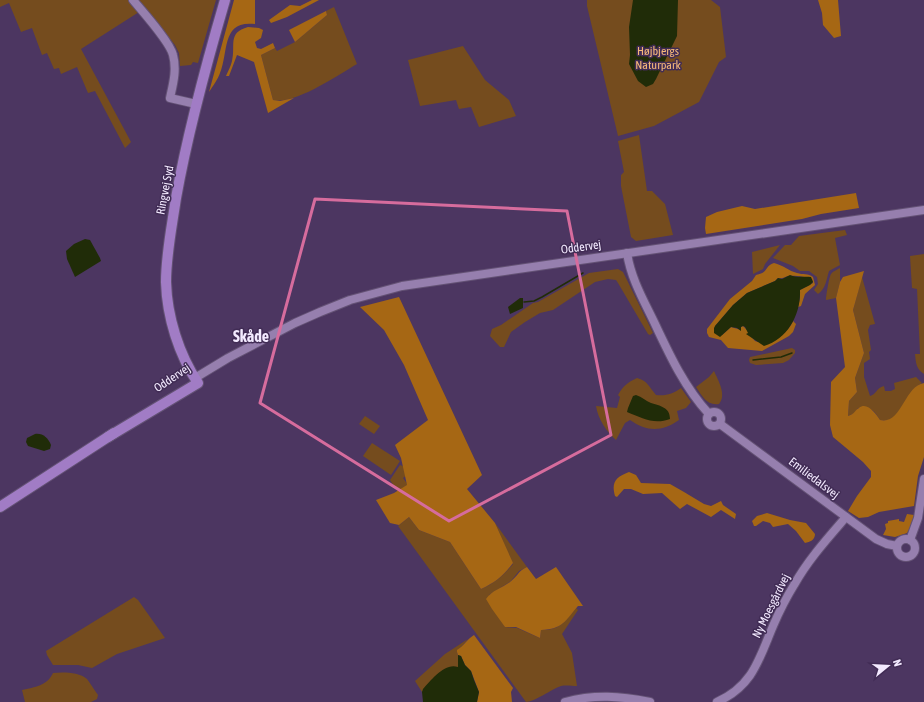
<svg xmlns="http://www.w3.org/2000/svg" width="924" height="702" font-family="'Asap Condensed',sans-serif">
<rect width="100%" height="100%" fill="#4c3661"/>
<g fill="#754c1e">
<polygon points="0,0 130,0 139,12 81,49 131,142 125,148 95,91 88,93 77,67 61,74 59,68 54,69 47,53 42,55 32,28 21,32 9,3 0,7"/>
<polygon points="139,0 216,0 198,63 193,62 191,65 180,66 179,53 175,45"/>
<polygon points="587,0 711,0 720,7 726,57 719,62 699,102 654,126 618,136 587,6"/>
<path d="M334,7L357,64C338,75 295,105 273,100L261,55L275,48L277,51L295,42L327,15L326,11Z"/>
<polygon points="463,46 485,80 509,100 516,116 479,127 471,107 459,109 456,100 420,106 408,60"/>
<polygon points="639,135 647,191 652,191 665,204 673,235 636,241 631,237 621,186 621,175 624,172 618,141"/>
<path d="M845,230L847,235L835,238L840,265L829,271C826,281 826,288 818,294L814,290L818,284L817,277L809,271H800L793,266L773,258L785,245H791L799,236Z"/>
<polygon points="780,245 765,264 763,269 753,274 752,252"/>
<path d="M924,254V374C916,369 916,363 915,354H920L917,289L912,288L910,256Z"/>
<path d="M840,268V282L836,298L826,300C826,296 829,277 831,274C833,271 837,270 840,268Z"/>
<polygon points="618,269 623,272 626,278 653,333 650,335 648,334 618,283 616,280 608,279 595,282 553,310 540,313 525,322 511,332 504,347 500,347 490,336 492,329 501,325 533,303 538,302 589,273"/>
<path d="M862,277L875,324L870,325L868,330L871,350L869,352L870,359L864,363V377L870,396C876,395 876,388 884,386L885,391H891L895,389L894,383L916,377L922,383C908,390 905,406 895,416C891,421 885,421 880,420C873,409 872,408 858,408L855,413L848,416L849,401L857,392L855,378L864,353L853,310Z"/>
<polygon points="792,348 795,350 795,353 789,360 783,363 756,365 750,363 749,360 750,357"/>
<path d="M714,371C718,380 727,395 719,404C707,406 702,396 696,387L709,377Z"/>
<path d="M637,378C648,381 649,387 656,395C666,396 673,394 681,388L691,402L686,408L677,411L679,420C662,432 647,432 630,420L625,423L616,440C606,431 598,419 596,406L617,408L620,397L618,395C624,385 627,383 637,378Z"/>
<polygon points="365,416 380,426 374,434 359,424"/>
<polygon points="372,443 400,461 391,475 363,456"/>
<polygon points="400,465 405,467 407,475 403,478 408,485 398,492 390,480"/>
<path d="M409,517L419,530L450,542L481,589C495,583 504,575 513,564L495,523L527,567L519,571L511,581L489,595L505,627L517,628L540,638L541,630C561,630 564,622 576,608L578,610L562,634L572,653L577,686C572,686 566,685 561,686C552,689 534,702 526,702L398,526Z"/>
<polygon points="134,597 138,600 165,638 117,654 92,668 78,665 53,665 47,655 46,651"/>
<polygon points="468,639 457,652 458,655 458,667 443,670 422,692 415,681 445,654"/>
<path d="M53,673C63,672 79,672 87,679C91,684 94,690 98,695L97,699L91,702H25L22,690C35,687 47,686 53,673Z"/>
</g>
<g fill="#a66714">
<path d="M234,0H255V24C221,20 229,51 220,73C218,79 213,86 209,92Z"/>
<polygon points="312,0 319,0 287,17 271,23 269,20 290,5 300,6"/>
<polygon points="818,0 838,0 841,36 834,38 823,25 822,13"/>
<polygon points="326,11 327,15 295,42 289,30"/>
<path d="M248,27L259,28L263,30L261,38L255,42L257,48L261,49L273,43L275,48L261,55L273,100L280,101L294,98L268,113L254,62L237,55L229,76H226C228,71 231,66 232,61C236,45 227,33 248,27Z"/>
<polygon points="856,193 859,208 821,214 802,219 706,234 705,228 706,217 717,212 742,206 755,209"/>
<path d="M774,263C783,265 789,271 797,273C803,275 808,273 813,277L815,285L805,294L801,306L798,307L800,298V290L813,283L812,279C807,277 794,275 788,276C784,277 783,279 778,278L775,281L747,293L733,305L715,326L722,335L731,327L741,330V327L743,326L748,331V333L755,341L758,342C772,338 787,336 793,321L796,324L793,332L789,336L762,351L728,348L721,340L709,337L707,333V329L730,299L752,281L756,275C769,273 764,266 774,263Z"/>
<path d="M864,271L853,310L864,353L855,378L857,392L849,401L848,416C856,413 854,411 859,408C867,401 876,414 880,420C902,425 904,386 924,383V457L918,476L914,506L879,512L868,517L859,518L848,511L857,496L871,477V471L863,462L833,437L830,425L831,382L845,367L836,298L840,282L843,277Z"/>
<path d="M399,297L482,475L467,489L495,523L513,563C503,576 496,582 481,589L450,542L419,530L409,517L399,525L390,523L376,500L394,493L407,485L401,458L395,445L428,420L404,365L384,330L360,307Z"/>
<path d="M629,472L636,475L641,483L670,484L684,492L704,504L711,506L721,501L723,505L736,514L735,519L721,510L711,517L687,504L680,509L662,493L643,494L631,489H624L617,497L615,496C611,482 616,477 629,472Z"/>
<path d="M767,513L790,520L806,523L815,534C815,540 810,542 805,543L796,531L788,524L773,527L770,523L763,521L756,526H754L752,521L757,516Z"/>
<polygon points="907,514 914,515 911,526 907,533 895,537 883,535 886,529 885,524 888,523 888,521 899,519 899,521 904,522"/>
<path d="M527,567L536,579L556,567L583,606H578C565,621 563,629 541,630L540,638L516,627H505L492,609L486,599C492,590 502,588 510,582C518,576 517,572 527,567Z"/>
<path d="M474,635L513,688L511,692L512,702H477L479,692L471,671L465,665L461,656L458,655L457,652V650C464,646 467,639 474,635Z"/>
</g>
<g fill="#202c08">
<polygon points="633,0 678,0 677,36 656,79 653,84 646,87 638,81 629,64 630,55 629,27"/>
<polygon points="85,239 90,240 100,258 101,261 75,277 67,259 66,251 74,244"/>
<path d="M790,275C797,278 804,276 811,277L813,282L810,285L800,290C801,314 788,339 764,346L746,334L748,333L745,327L743,326L741,327V331L737,328L731,327L720,337L714,333V328L715,326L733,305L747,293L775,281L778,278L782,279Z"/>
<polygon points="520,298 523,298 523,308 510,314 508,307"/>
<path d="M636,395C642,397 646,401 651,403C660,406 670,407 670,419C654,425 642,418 627,412L628,408L633,396Z"/>
<path d="M35,434C43,433 48,438 51,445L50,449L44,451L28,446L26,442L27,438Z"/>
<path d="M458,655L461,656L465,665L471,671L474,680L479,692L477,702H423L422,692L423,689C431,680 445,662 458,667Z"/>
</g>
<g fill="none" stroke-linecap="round" stroke-linejoin="round">
<g stroke="#202c08" stroke-width="1.5">
<polyline points="524,302 534,301 542,297 583,273"/>
<polyline points="753,360 781,357 792,353"/>
</g>
<defs>
<g id="minor">
<path d="M133,0C143,12 170,42 173,55C177,70 173,84 170,98L196,104"/>
<path d="M627,253C631,279 644,301 655,324C670,356 685,388 709,414"/>
<polyline points="195,378 228,358 295,323 320,312 350,300 402,286 924,210"/>
<circle cx="714" cy="419" r="7"/>
<polyline points="720,424 876,539 887,544 897,546"/>
<circle cx="906" cy="548" r="9"/>
<polyline points="910,540 918,518 924,479"/>
<path d="M565,702C595,694 620,696 650,702"/>
<path d="M717,702C753,686 759,659 773,626C779,612 786,598 794,585C808,560 827,539 846,517"/>
</g>
<g id="major">
<path d="M108,437L198,383C179,355 167,317 166,282C166,254 172,226 176,198C188,131 206,65 225,0"/>
<polyline points="0,507 114,433"/>
</g>
</defs>
<use href="#minor" stroke="#645275" stroke-width="10"/>
<use href="#major" stroke="#645275" stroke-width="12"/>
<use href="#minor" stroke="#967fae" stroke-width="8"/>
<use href="#major" stroke="#a17cc5" stroke-width="10"/>
</g>
<path fill="none" stroke="#d66c9d" stroke-width="3" stroke-linejoin="round" d="M315,199L567,211L611,435L449,521L260,403Z"/>
<g text-anchor="middle" dominant-baseline="central" stroke-width="3" stroke-linejoin="round" paint-order="stroke">
<g font-size="12" fill="#f6b979" stroke="#412c55">
<text x="658" y="51">Højbjergs<tspan x="658" dy="14">Naturpark</tspan></text>
</g>
<g font-size="12" fill="#f3eaff" stroke="#412c55">
<text transform="translate(165 190) rotate(-79)">Ringvej Syd</text>
<text transform="translate(581 247) rotate(-8)">Oddervej</text>
<text transform="translate(172 378) rotate(-34)">Oddervej</text>
<text transform="translate(814 478) rotate(37)">Emiliedalsvej</text>
<text transform="translate(771 606) rotate(-64)">Ny Moesgårdvej</text>
</g>
<g font-size="16" font-weight="bold" fill="#f3eaff" stroke="#412c55">
<text x="251" y="336">Skåde</text>
</g>
</g>
<g transform="translate(888 666) rotate(72)" stroke="#412c55" stroke-width="3" paint-order="stroke">
<path d="M0-3L7 15L0 10L-7 15Z" fill="#f3eaff"/>
<text y="-6" font-size="11" font-weight="bold" text-anchor="middle" fill="#f3eaff">N</text>
</g>
</svg>
